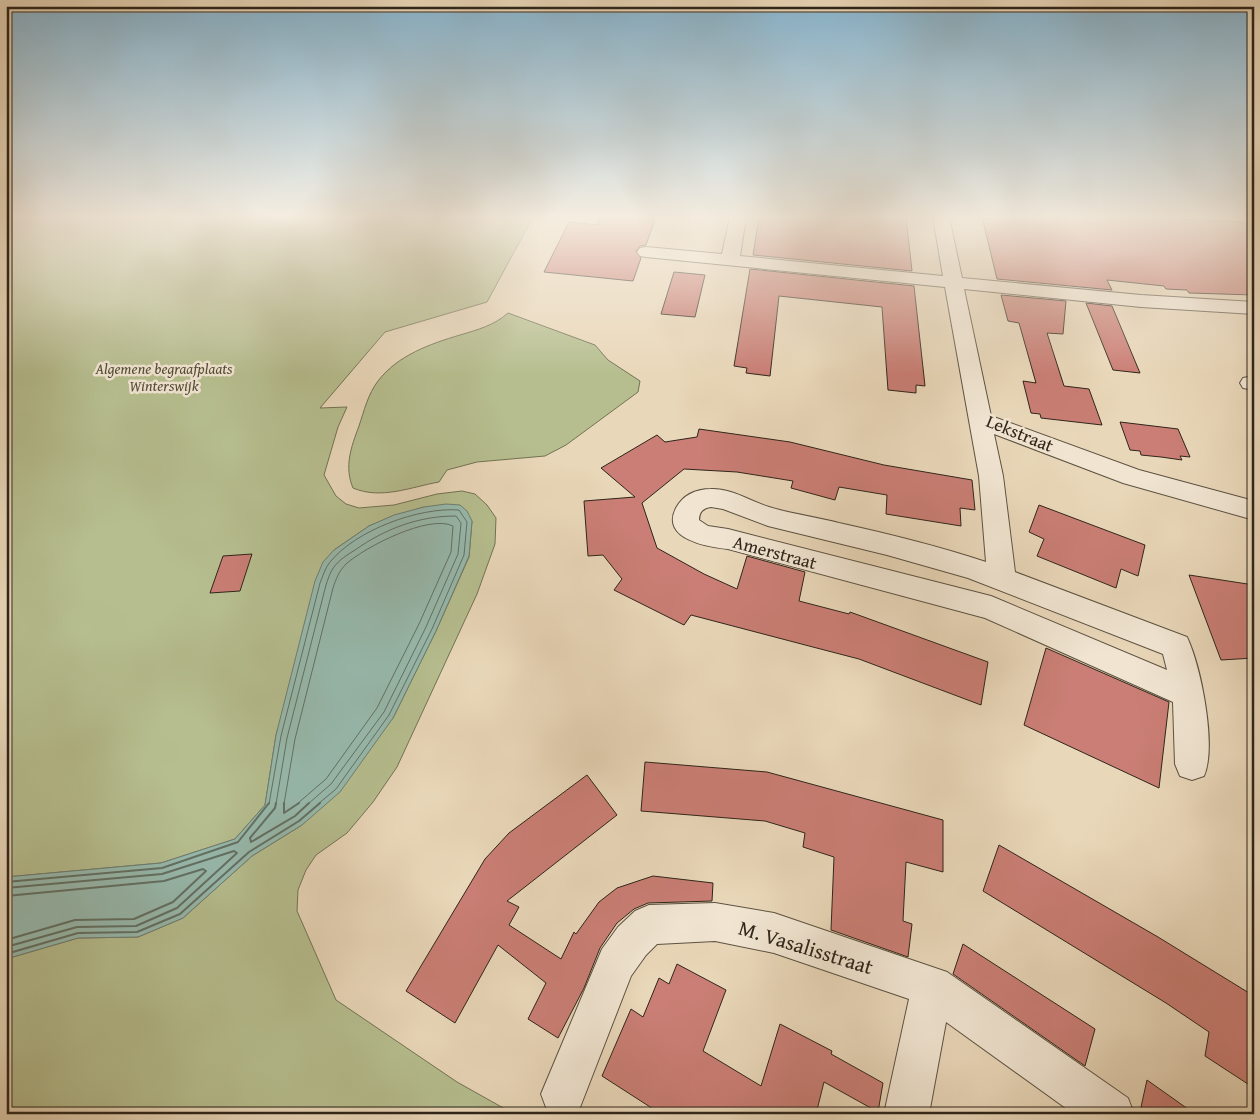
<svg xmlns="http://www.w3.org/2000/svg" width="1260" height="1120" font-family="'Gentium Book Plus',serif">
<rect width="100%" height="100%" fill="#e9d7b9"/>
<filter id="stains"><feTurbulence type="fractalNoise" baseFrequency=".004" numOctaves="4"/><feColorMatrix values="0 0 0 0 .2 0 0 0 0 .09 0 0 0 0 .02 0 0 0 .5 -.17"/></filter>
<radialGradient id="worn" r=".72"><stop offset=".6" stop-color="#630" stop-opacity="0"/><stop offset="1" stop-color="#630" stop-opacity=".3"/></radialGradient>
<g fill="#b6be8f" stroke="#727254">
<polygon points="6,217 533,217 487,302 385,332 320,408 347,407 338,427 324,475 336,496 346,504 359,508 394,505 437,494 462,491 475,494 487,505 496,518 495,544 477,594 397,767 373,802 347,833 316,855 306,870 298,890 297,911 336,1000 457,1082 514,1114 6,1114 6,959 78,938 138,937 183,918 252,856 302,825 393,718 436,631 469,557 472,521 424,507 394,516 369,526 334,550 276,735 265,805 235,839 161,863 6,877"/>
<path d="M508,313L595,345L608,360L640,381L638,392L566,445L545,456L477,462L447,470L439,482C411,487 381,500 353,488C344,467 351,447 359,426C364,411 368,394 378,381C398,355 430,344 460,335C477,330 495,325 508,313Z"/>
</g>
<polygon fill="#97baae" stroke="#6d7e73" points="446,504 460,505 467,511 472,521 469,556 436,631 393,718 340,792 302,825 252,856 183,918 138,937 78,938 6,959 6,877 161,863 235,839 265,805 276,735 315,581 323,562 334,550 369,526 394,515 424,507"/>
<g fill="none" stroke-linecap="round" stroke-linejoin="round">
<g stroke="#627064" stroke-width="1">
<path d="M269,804L281,736L320,583C323,576 325,568 330,562C356,530 419,507 459,510L467,522L464,555L432,629L389,715L336,789L318,804"/>
<path d="M276,804L287,738L326,585C328,579 330,572 334,567C339,560 347,555 355,550C385,529 418,516 456,516L461,523L458,554L426,627L384,712L331,784L308,804"/>
<path d="M284,804L295,739L333,588C336,579 339,571 346,564C365,547 429,514 453,526L451,552L419,624L377,708L326,779L297,804"/>
</g>
<g stroke="#627064" stroke-width="2">
<polyline points="276,803 275,808 250,838 251,842 295,816 309,803"/>
<polyline points="284,803 284,813 299,803"/>
<polyline points="6,882 162,868 238,842 269,803"/>
<polyline points="6,888 162,874 234,851 237,853 177,908 136,926 77,927 6,947"/>
<polyline points="6,896 164,881 203,869 206,871 173,902 134,919 75,920 6,940"/>
<polyline points="6,954 78,933 137,932 180,914 249,852 299,821 320,803"/>
</g>
</g>
<g fill="#ca7e75" stroke="#2e251a">
<polygon points="598,217 656,217 646,245 640,246 636,251 641,258 633,281 544,272 569,222 598,225"/>
<polygon points="759,217 906,217 912,271 753,255"/>
<polygon points="982,217 1078,217 1142,220 1140,218 1245,222 1254,230 1254,295 1189,293 1187,290 1166,289 1164,286 1107,280 1112,290 997,279"/>
<polygon points="750,269 914,286 925,386 916,385 916,393 888,390 882,307 779,296 770,376 746,373 747,368 734,366"/>
<polygon points="674,272 705,275 695,317 661,314"/>
<polygon points="1001,295 1066,301 1063,334 1047,333 1064,386 1089,389 1102,425 1041,418 1040,414 1031,413 1023,381 1036,383 1019,323 1008,321"/>
<polygon points="1086,303 1112,306 1140,373 1113,370"/>
<polygon points="1120,422 1178,429 1190,457 1180,456 1182,460 1161,457 1141,455 1140,451 1130,450"/>
<polygon points="699,429 790,442 884,465 972,480 975,510 960,508 961,526 886,514 887,495 839,487 835,500 791,488 793,481 737,472 684,469 642,503 657,548 704,574 737,589 747,556 805,572 799,601 849,614 850,612 988,662 981,705 859,659 809,646 691,615 684,625 614,590 622,579 603,555 588,556 584,501 635,497 601,468 657,435 665,442 697,437"/>
<polygon points="1039,505 1145,545 1138,576 1121,569 1116,588 1037,556 1044,539 1029,532"/>
<polygon points="252,554 240,591 210,593 223,556"/>
<polygon points="1189,575 1254,585 1254,658 1221,660"/>
<polygon points="1046,648 1169,702 1159,788 1024,725"/>
<polygon points="645,762 767,772 943,820 943,872 906,862 903,921 912,924 908,957 831,930 834,857 803,847 805,833 765,821 641,811"/>
<polygon points="587,775 617,815 507,901 519,907 509,925 561,959 574,932 576,934 599,902 617,888 653,876 713,883 712,901 648,903 634,909 617,923 600,948 584,988 558,1038 528,1019 546,983 498,945 455,1023 406,991 485,859 509,833"/>
<polygon points="999,845 1158,937 1254,996 1254,1088 1205,1056 1209,1032 1166,1003 983,891"/>
<polygon points="963,944 1095,1029 1085,1066 953,974"/>
<polygon points="677,964 726,990 703,1051 761,1086 780,1024 832,1051 831,1054 883,1083 878,1112 824,1082 816,1114 661,1114 602,1076 631,1009 643,1017 659,978 669,984"/>
<polygon points="1147,1080 1195,1114 1151,1114 1141,1107"/>
</g>
<g fill="none" stroke-linecap="round" stroke-linejoin="round">
<defs>
<g id="street">
<path d="M730,217H746L740,256L943,276L933,217H949L962,278L1141,295L1254,302V314L1141,307L964,289L991,416L1139,470L1254,501V520L1123,483L994,434L1003,476L1015,572L1187,637C1201,667 1217,746 1204,776L1192,780L1180,776L1175,764L1173,702L985,618L728,549C708,547 660,539 676,508C683,495 696,489 711,489C731,488 750,501 769,507C792,514 816,517 839,523C889,534 938,546 986,562L979,476L945,287L646,257L640,256L637,252L640,248L646,247L722,254ZM711,507L723,509L768,526L887,555L968,578L1163,654L1167,670L991,596L728,529L708,526L699,520C699,512 703,508 711,507Z"/>
<polygon points="1254,376 1254,390 1243,388 1240,383 1243,378"/>
<path d="M715,903L774,913L947,972L1128,1098L1134,1114H1074L946,1022L929,1114H884L909,999L774,953L715,941L657,944L646,955L631,976L579,1110C567,1115 559,1115 547,1110L541,1094L602,949L618,927L635,911L649,905Z"/>
</g>
</defs>
<use href="#street" stroke="#5d5242" stroke-width="2"/>
<use href="#street" fill="#f1e5d2" fill-rule="evenodd"/>
</g>
<linearGradient id="sky" x2="0" y2="1"><stop stop-color="#87b6d1"/><stop offset="0.58" stop-color="#f5ede0"/><stop offset="1" stop-color="#f5ede0" stop-opacity="0"/></linearGradient>
<rect width="1260" height="374" fill="url(#sky)"/>
<g text-anchor="middle" dominant-baseline="central" stroke-width="5" stroke-linejoin="round" paint-order="stroke">
<g font-size="15" font-style="italic" fill="#504b37" stroke="#f1e5d2">
<text x="164" y="368">Algemene begraafplaats<tspan x="164" dy="17">Winterswijk</tspan></text>
</g>
<g font-size="18" fill="#2e251a" stroke="#f1e5d2">
<text transform="translate(1020 433) rotate(22)">Lekstraat</text>
<text transform="translate(775 552) rotate(15)">Amerstraat</text>
</g>
<g font-size="21" fill="#2e251a" stroke="#f1e5d2">
<text transform="translate(806 947) rotate(17)">M. Vasalisstraat</text>
</g>
</g>
<rect width="1260" height="1120" fill="none" stroke="#e9d7b9" stroke-width="25"/>
<rect x="8" y="8" width="1245" height="1105" fill="none" stroke="#2e251a" stroke-width="2.5"/>
<rect x="12" y="12" width="1235" height="1095" fill="none" stroke="#2e251a"/>
<rect width="100%" height="100%" filter="url(#stains)"/>
<rect width="100%" height="100%" fill="url(#worn)"/>
</svg>
